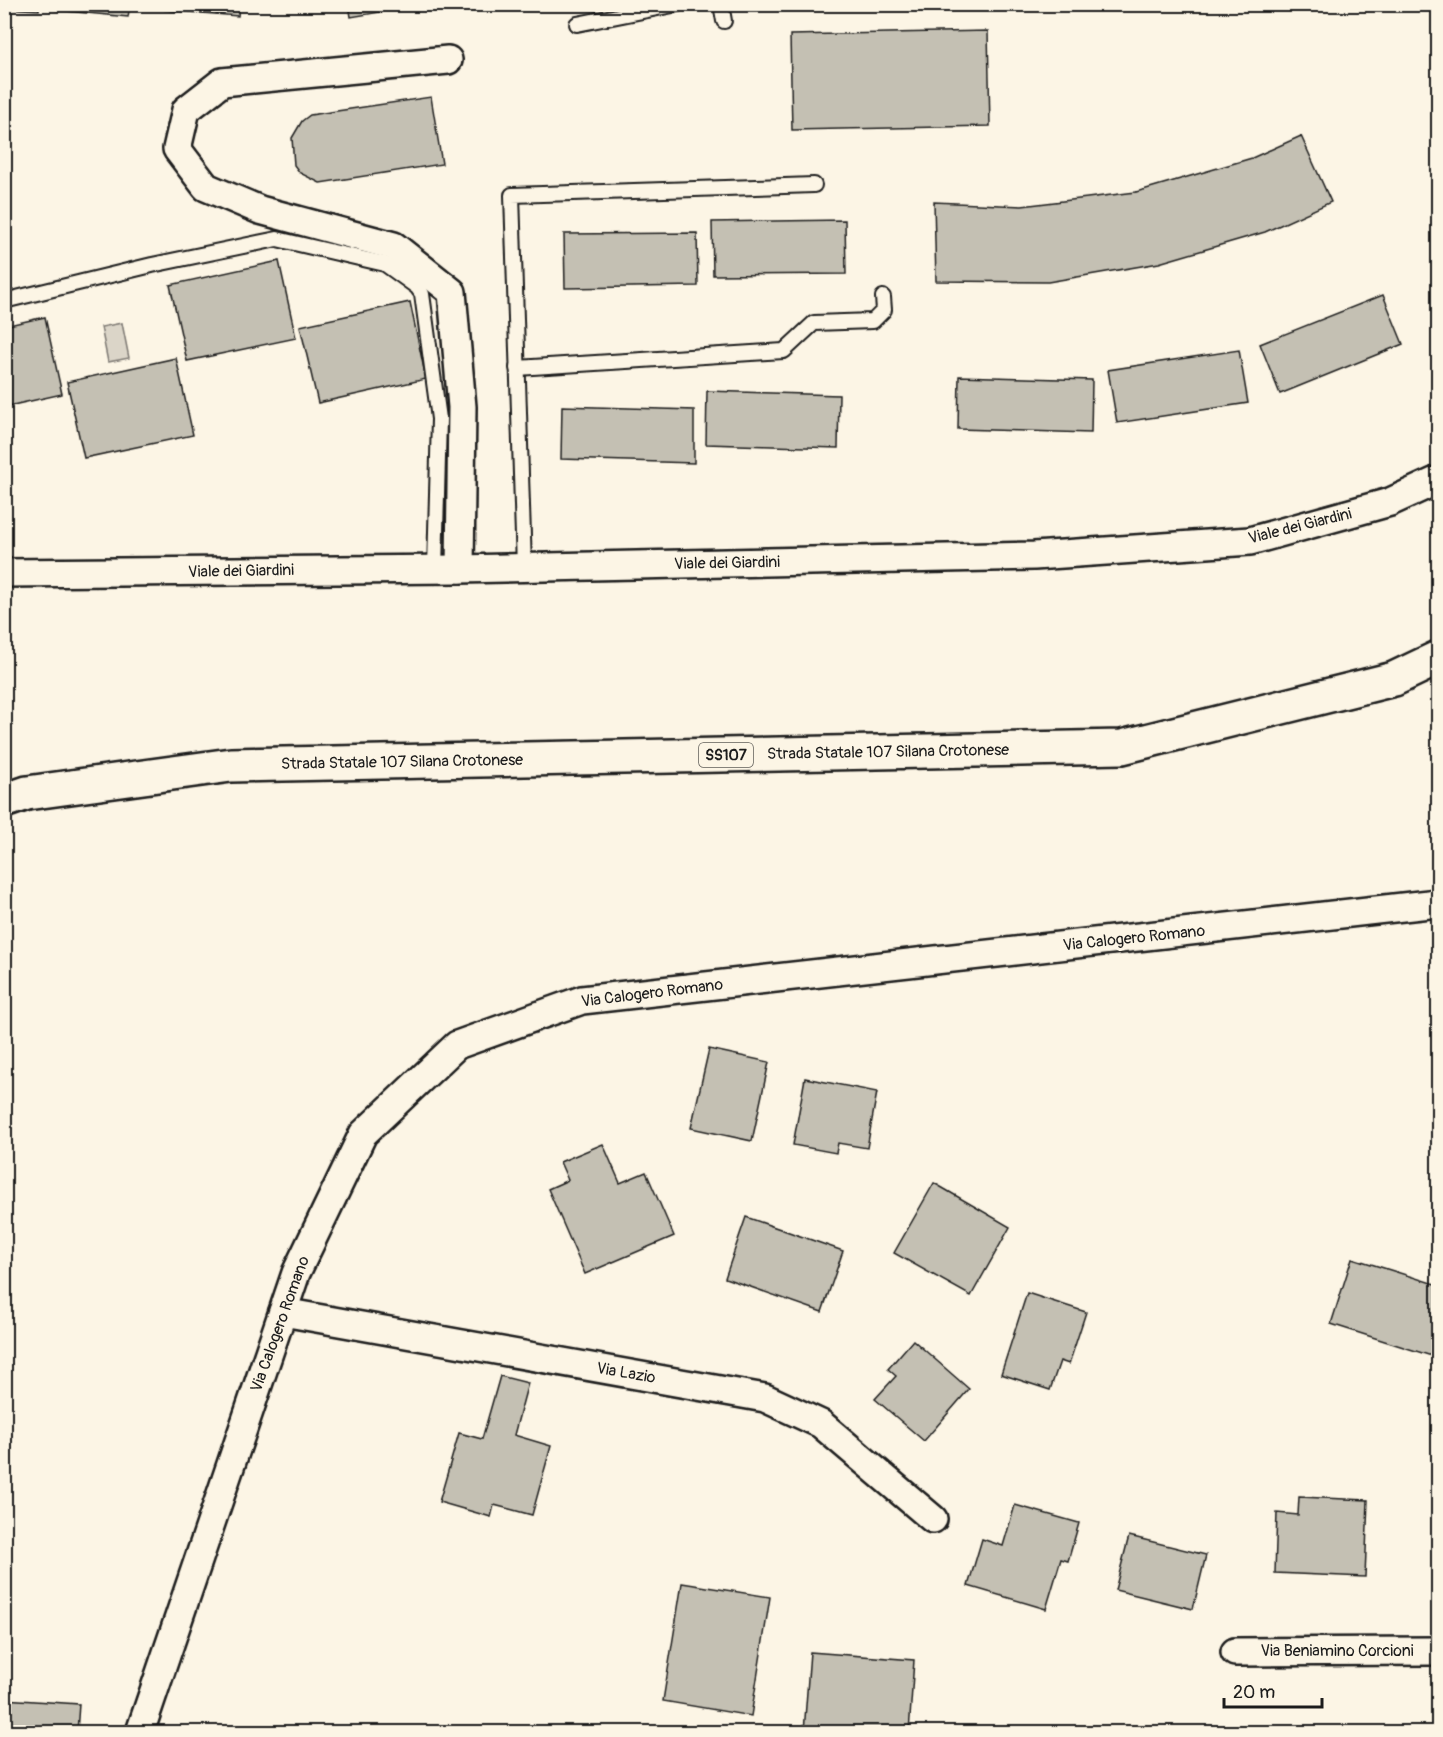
<svg xmlns="http://www.w3.org/2000/svg" width="1443" height="1737" font-family="Pangolin,sans-serif">
<rect width="100%" height="100%" fill="#fcf5e5"/>
<filter id="ink" filterUnits="userSpaceOnUse"><feTurbulence type="fractalNoise" baseFrequency=".0167" numOctaves="2"/><feDisplacementMap in="SourceGraphic" scale="12" xChannelSelector="R" yChannelSelector="G"/><feConvolveMatrix kernelMatrix="1 2 1 2 8 2 1 2 1" color-interpolation-filters="sRGB"/></filter>
<g filter="url(#ink)">
<polygon fill="#dbd5c8" stroke="#7c7872" stroke-width="1.5" points="122,323 129,358 108,362 101,327"/>
<g fill="#c4c0b3" stroke="#1c1c1c" stroke-width="1.5">
<polygon points="4,4 39,4 39,10 4,8"/>
<polygon points="57,4 130,4 128,17 56,10"/>
<polygon points="166,4 239,4 238,16 165,10"/>
<polygon points="349,4 427,4 351,17"/>
<polygon points="988,31 990,126 792,130 790,35"/>
<polygon points="431,97 442,164 320,183 300,173 294,165 292,138 302,121 310,115"/>
<polygon points="1301,136 1331,202 1265,232 1159,263 1048,282 936,281 934,202 1022,206 1136,192 1252,158"/>
<polygon points="845,220 846,274 713,275 712,222"/>
<polygon points="697,233 698,286 565,288 564,234"/>
<polygon points="279,261 296,338 187,361 170,285"/>
<polygon points="1383,295 1403,344 1280,394 1260,344"/>
<polygon points="410,302 426,379 318,403 300,326"/>
<polygon points="45,317 62,394 4,407 4,326"/>
<polygon points="1239,350 1248,403 1117,423 1108,370"/>
<polygon points="176,358 193,435 84,458 67,382"/>
<polygon points="959,376 1092,380 1091,433 958,429"/>
<polygon points="707,391 839,395 838,448 706,444"/>
<polygon points="562,406 694,410 694,463 561,459"/>
<polygon points="709,1049 769,1062 752,1141 691,1128"/>
<polygon points="805,1078 877,1092 867,1148 838,1143 836,1153 793,1145"/>
<polygon points="603,1144 620,1183 646,1172 674,1236 585,1274 548,1189 568,1180 560,1162"/>
<polygon points="934,1183 1010,1227 971,1296 894,1253"/>
<polygon points="746,1217 843,1251 822,1312 725,1278"/>
<polygon points="1352,1258 1438,1285 1438,1358 1331,1324"/>
<polygon points="1027,1293 1086,1312 1069,1364 1060,1361 1050,1390 1001,1374"/>
<polygon points="913,1340 969,1389 924,1441 875,1399 896,1376 888,1369"/>
<polygon points="500,1376 528,1383 514,1435 551,1446 532,1515 494,1505 491,1517 439,1502 459,1433 482,1439"/>
<polygon points="1299,1497 1368,1500 1365,1577 1275,1573 1277,1513 1298,1515"/>
<polygon points="1015,1505 1079,1523 1068,1561 1061,1559 1046,1609 968,1586 982,1539 1003,1546"/>
<polygon points="1129,1536 1206,1555 1193,1609 1115,1590"/>
<polygon points="682,1583 770,1597 751,1716 663,1701"/>
<polygon points="810,1652 914,1660 909,1732 804,1732"/>
<polygon points="4,1699 79,1704 77,1732 4,1732"/>
<polygon points="1250,1727 1304,1732 1250,1732"/>
</g>
<g fill="none" stroke-linecap="round" stroke-linejoin="round">
<defs>
<g id="service">
<polyline points="721,4 724,21"/>
<polyline points="577,24 678,4"/>
<polyline points="4,301 152,265 277,239 385,264 417,287 422,294 439,419 435,569"/>
<polyline points="517,368 784,351 814,323 873,321 884,310 883,297"/>
<polyline points="524,567 512,195 814,185"/>
</g>
<g id="minor">
<polyline points="448,60 222,82 186,110 177,149 206,187 260,210 394,246 452,292 462,407 460,569"/>
<polyline points="4,573 460,569 1034,556 1250,541 1390,502 1438,480"/>
<polyline points="283,1312 765,1398 821,1424 933,1519"/>
<polyline points="1235,1652 1438,1651"/>
<polyline points="140,1732 296,1273 363,1134 457,1045 582,1000 1438,903"/>
</g>
<polyline id="trunk" points="4,801 27,793 231,765 1122,747 1394,679 1438,658"/>
</defs>
<use href="#service" stroke="#1c1c1c" stroke-width="18"/>
<use href="#minor" stroke="#1c1c1c" stroke-width="32"/>
<use href="#trunk" stroke="#1c1c1c" stroke-width="38"/>
<use href="#service" stroke="#fcf5e5" stroke-width="14"/>
<use href="#minor" stroke="#fcf5e5" stroke-width="27"/>
<use href="#trunk" stroke="#fcf5e5" stroke-width="33"/>
</g>
</g>
<g text-anchor="middle" dominant-baseline="central" stroke-width="6" stroke-linejoin="round" paint-order="stroke">
<rect fill="#fcf5e5" stroke="#5f5d58" stroke-width="1.5" x="699" y="743" width="54" height="24" rx="4.5"/>
<g font-size="15" font-weight="bold" fill="#1c1c1c">
<text x="726" y="755">SS107</text>
</g>
<g font-size="16" fill="#1c1c1c" stroke="#fcf5e5">
<text transform="translate(1300 526) rotate(-14)">Viale dei Giardini</text>
<text transform="translate(727 563) rotate(-1)">Viale dei Giardini</text>
<text transform="translate(241 571) rotate(-1)">Viale dei Giardini</text>
<text transform="translate(888 752) rotate(-1)">Strada Statale 107 Silana Crotonese</text>
<text transform="translate(402 762) rotate(-1)">Strada Statale 107 Silana Crotonese</text>
<text transform="translate(1134 938) rotate(-6)">Via Calogero Romano</text>
<text transform="translate(652 993) rotate(-7)">Via Calogero Romano</text>
<text transform="translate(280 1324) rotate(-70)">Via Calogero Romano</text>
<text transform="translate(626 1373) rotate(10)">Via Lazio</text>
<text x="1337" y="1651">Via Beniamino Corcioni</text>
</g>
</g>
<rect width="1443" height="1737" fill="none" stroke="#fcf5e5" stroke-width="24"/>
<rect x="12" y="12" width="1419" height="1713" fill="none" stroke="#1c1c1c" stroke-width="2" filter="url(#ink)"/>
<path d="M1224 1698v9h98v-9" fill="none" stroke="#1c1c1c" stroke-width="3"/>
<text x="1233" y="1698" font-size="18" fill="#1c1c1c" stroke="#fcf5e5" stroke-width="4.5" paint-order="stroke">20 m</text>
</svg>
